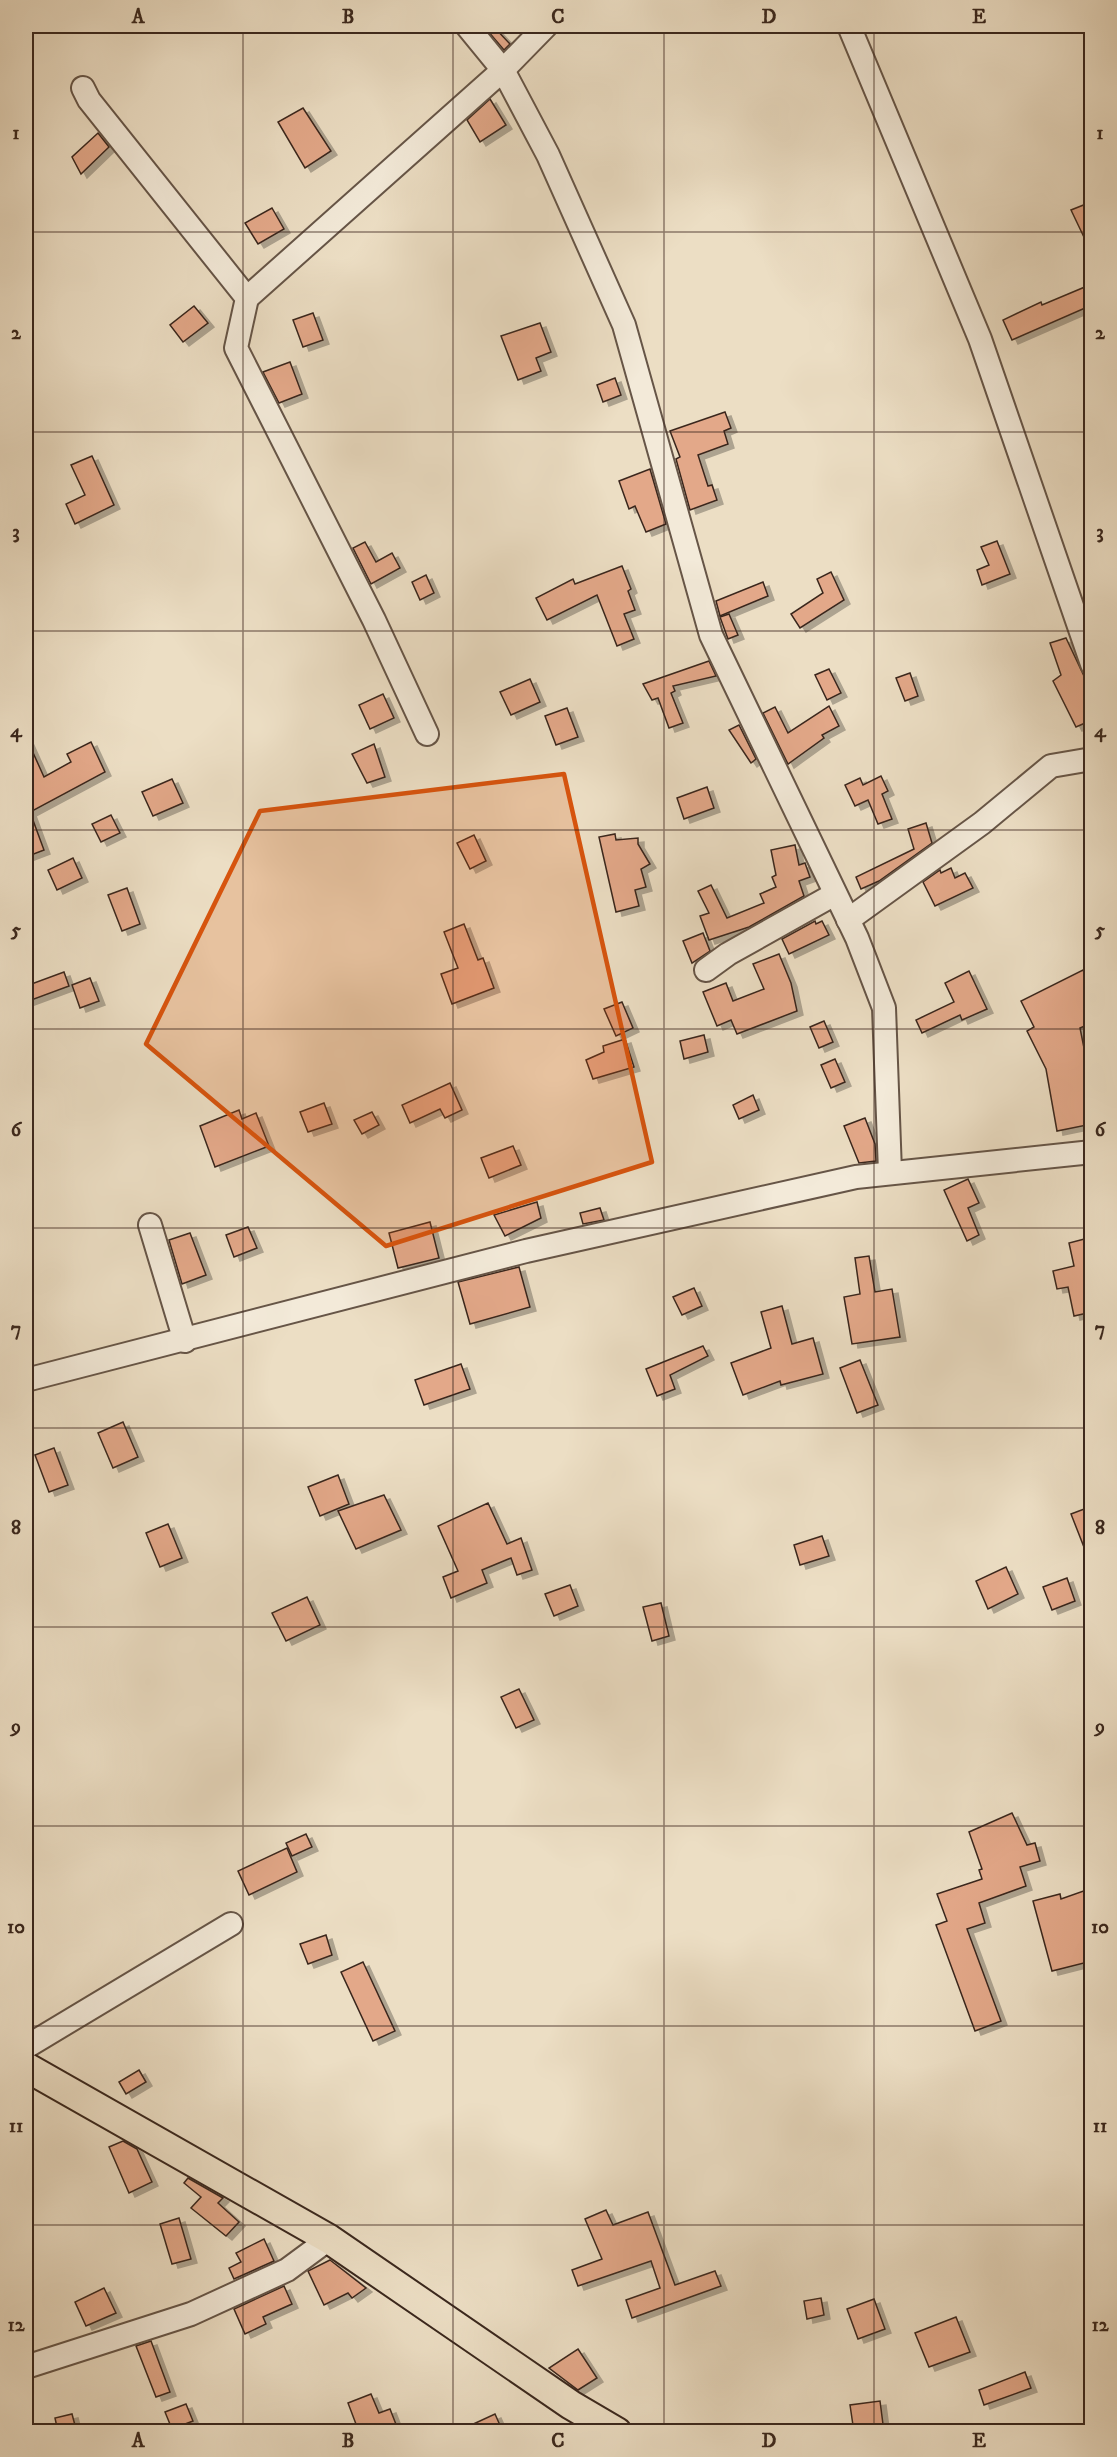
<svg xmlns="http://www.w3.org/2000/svg" width="1117" height="2457" font-family="'IM FELL DW Pica',serif">
<defs>
<filter id="shadow"><feDropShadow dx="6" dy="4" stdDeviation="0" flood-color="#0004"/></filter>
</defs>
<rect width="100%" height="100%" fill="#ecdec4"/>
<filter id="stains"><feTurbulence type="fractalNoise" baseFrequency=".00333" numOctaves="4"/><feColorMatrix values="0 0 0 0 .2 0 0 0 0 .09 0 0 0 0 .02 0 0 0 .5 -.17"/></filter>
<radialGradient id="worn" r=".72"><stop offset=".6" stop-color="#630" stop-opacity="0"/><stop offset="1" stop-color="#630" stop-opacity=".3"/></radialGradient>
<g fill="#e3a889" stroke="#3a271d" stroke-width="1.5" filter="url(#shadow)">
<polygon points="493,26 510,44 504,50 487,30"/>
<polygon points="490,99 506,125 480,142 467,120"/>
<polygon points="303,108 331,151 305,168 278,122"/>
<polygon points="98,133 109,147 81,174 72,157"/>
<polygon points="1086,204 1092,217 1092,254 1071,210"/>
<polygon points="272,208 284,229 258,244 245,223"/>
<polygon points="1092,284 1092,305 1012,340 1003,320 1041,302 1042,305"/>
<polygon points="194,306 208,323 183,342 170,325"/>
<polygon points="313,313 323,340 303,347 293,320"/>
<polygon points="540,323 551,352 536,358 541,371 518,380 501,336"/>
<polygon points="290,362 302,394 279,403 263,372"/>
<polygon points="615,378 621,395 603,402 597,385"/>
<polygon points="725,412 731,428 724,431 728,444 698,455 708,486 712,485 717,500 690,510 676,459 680,457 670,431"/>
<polygon points="92,456 114,505 75,524 66,504 85,495 71,465"/>
<polygon points="650,469 666,524 646,532 635,506 629,509 619,481"/>
<polygon points="997,541 1010,574 982,585 977,570 989,565 981,547"/>
<polygon points="365,542 376,562 392,553 400,568 371,584 353,548"/>
<polygon points="622,566 631,589 628,591 635,610 624,614 634,639 617,646 597,595 547,620 536,598 573,579 575,584"/>
<polygon points="831,572 844,600 800,628 791,614 823,593 817,579"/>
<polygon points="426,575 434,593 420,600 412,582"/>
<polygon points="763,582 768,596 720,616 716,601"/>
<polygon points="729,614 738,635 728,639 720,617"/>
<polygon points="1066,638 1092,693 1092,720 1076,727 1053,681 1061,675 1050,643"/>
<polygon points="709,661 716,676 673,686 675,691 671,693 683,723 669,728 658,698 652,700 643,684"/>
<polygon points="829,669 841,693 827,700 815,675"/>
<polygon points="910,673 918,696 905,701 896,678"/>
<polygon points="530,679 540,702 511,715 500,692"/>
<polygon points="383,694 394,718 370,729 359,705"/>
<polygon points="829,706 839,726 822,735 824,738 788,764 763,713 775,707 788,733"/>
<polygon points="567,708 578,737 556,745 545,716"/>
<polygon points="739,725 756,759 751,763 729,730"/>
<polygon points="26,737 44,777 71,762 67,754 91,742 105,772 30,812 44,850 26,857"/>
<polygon points="374,744 385,777 367,783 352,754"/>
<polygon points="881,776 888,791 882,794 892,819 878,824 868,800 855,806 845,785 860,778 863,785"/>
<polygon points="172,779 183,803 153,816 142,792"/>
<polygon points="707,787 714,808 684,819 677,798"/>
<polygon points="111,815 120,833 101,842 92,824"/>
<polygon points="926,823 932,843 879,881 861,889 856,877 914,849 908,829"/>
<polygon points="615,834 616,840 638,838 638,844 650,864 641,869 646,887 635,890 639,906 616,912 599,837"/>
<polygon points="474,835 486,861 470,869 457,843"/>
<polygon points="795,845 799,865 805,863 810,877 799,881 804,896 749,927 709,940 700,916 709,913 698,891 711,885 727,918 764,903 760,894 776,887 772,877 776,875 771,850"/>
<polygon points="73,858 82,878 57,890 48,870"/>
<polygon points="951,868 955,878 965,873 973,888 935,906 923,882 940,870 941,873"/>
<polygon points="127,888 140,924 122,931 108,895"/>
<polygon points="815,921 816,924 822,921 829,935 789,954 782,939"/>
<polygon points="464,924 478,960 483,958 494,988 452,1004 441,974 458,968 444,932"/>
<polygon points="703,933 710,951 692,963 683,941"/>
<polygon points="779,954 791,983 797,1011 737,1034 731,1020 717,1026 703,992 726,983 733,1001 764,989 753,964"/>
<polygon points="1083,970 1092,989 1092,1023 1080,1028 1092,1088 1092,1124 1057,1131 1046,1069 1027,1031 1034,1027 1021,1001"/>
<polygon points="969,971 987,1009 962,1020 960,1015 922,1033 916,1020 954,1002 945,983"/>
<polygon points="64,972 69,986 26,1002 26,986"/>
<polygon points="90,978 99,1001 80,1008 72,985"/>
<polygon points="622,1002 633,1028 616,1036 604,1009"/>
<polygon points="824,1021 833,1042 819,1048 810,1027"/>
<polygon points="704,1035 708,1052 684,1059 680,1041"/>
<polygon points="625,1039 634,1067 593,1079 586,1060 604,1052 603,1046"/>
<polygon points="835,1059 845,1082 831,1088 821,1065"/>
<polygon points="450,1083 462,1110 445,1118 440,1109 410,1123 402,1105"/>
<polygon points="753,1095 759,1110 739,1119 733,1105"/>
<polygon points="324,1103 332,1124 308,1132 300,1112"/>
<polygon points="239,1110 242,1119 256,1113 269,1146 215,1167 200,1126"/>
<polygon points="372,1112 379,1125 362,1134 354,1120"/>
<polygon points="865,1118 875,1144 876,1161 859,1163 844,1126"/>
<polygon points="513,1146 521,1165 489,1178 481,1158"/>
<polygon points="968,1179 979,1203 968,1208 979,1235 967,1241 944,1190"/>
<polygon points="537,1202 541,1218 505,1236 494,1215"/>
<polygon points="600,1208 604,1220 583,1224 580,1213"/>
<polygon points="430,1222 439,1258 398,1268 389,1233"/>
<polygon points="248,1227 257,1248 234,1257 226,1235"/>
<polygon points="190,1233 206,1275 182,1284 169,1240"/>
<polygon points="1092,1237 1092,1312 1074,1316 1068,1287 1057,1289 1053,1271 1074,1266 1069,1243"/>
<polygon points="869,1256 875,1292 892,1289 900,1337 852,1344 844,1297 860,1294 855,1258"/>
<polygon points="519,1267 530,1307 470,1324 458,1282"/>
<polygon points="694,1288 702,1306 682,1315 673,1297"/>
<polygon points="782,1306 792,1344 813,1338 823,1374 781,1385 780,1381 743,1395 731,1363 771,1348 761,1312"/>
<polygon points="703,1346 708,1356 670,1375 675,1389 657,1396 646,1369"/>
<polygon points="860,1360 878,1405 857,1413 840,1368"/>
<polygon points="461,1364 470,1389 424,1405 415,1380"/>
<polygon points="123,1422 138,1457 113,1468 98,1433"/>
<polygon points="54,1448 68,1485 49,1492 35,1455"/>
<polygon points="338,1475 349,1504 320,1516 308,1487"/>
<polygon points="384,1495 401,1530 356,1549 338,1511"/>
<polygon points="488,1503 507,1544 521,1538 532,1570 517,1575 511,1558 482,1570 487,1583 451,1598 443,1577 458,1571 438,1526"/>
<polygon points="1092,1506 1092,1565 1091,1565 1071,1514"/>
<polygon points="168,1524 182,1558 160,1567 146,1533"/>
<polygon points="822,1536 829,1556 800,1565 794,1545"/>
<polygon points="1006,1567 1018,1594 988,1609 976,1581"/>
<polygon points="1067,1578 1075,1601 1052,1610 1043,1587"/>
<polygon points="570,1585 578,1606 554,1616 545,1594"/>
<polygon points="307,1597 320,1625 286,1641 272,1613"/>
<polygon points="661,1603 669,1636 652,1641 643,1607"/>
<polygon points="519,1689 534,1720 516,1728 501,1697"/>
<polygon points="1012,1813 1027,1845 1035,1843 1040,1861 1020,1867 1026,1886 979,1903 985,1923 967,1929 1001,2021 975,2031 936,1925 947,1921 937,1894 982,1879 979,1870 982,1869 969,1832"/>
<polygon points="306,1834 312,1847 292,1856 286,1843"/>
<polygon points="287,1848 297,1872 249,1895 238,1871"/>
<polygon points="1092,1888 1092,1961 1052,1971 1033,1901 1060,1894 1061,1899"/>
<polygon points="326,1935 332,1955 308,1964 300,1944"/>
<polygon points="363,1962 395,2031 373,2041 341,1972"/>
<polygon points="139,2070 146,2082 126,2094 119,2082"/>
<polygon points="123,2141 137,2149 152,2182 129,2193 109,2147"/>
<polygon points="188,2178 223,2198 218,2203 239,2222 226,2236 191,2208 201,2197 184,2183"/>
<polygon points="606,2210 613,2225 648,2212 675,2285 715,2271 721,2286 632,2318 626,2300 660,2288 651,2261 578,2286 572,2270 602,2259 585,2219"/>
<polygon points="179,2218 191,2259 172,2264 160,2224"/>
<polygon points="264,2239 274,2261 234,2279 229,2268 241,2262 236,2253"/>
<polygon points="330,2260 366,2288 352,2298 348,2293 324,2305 308,2271"/>
<polygon points="284,2286 292,2304 263,2317 266,2324 245,2334 234,2309"/>
<polygon points="104,2288 116,2313 86,2326 75,2302"/>
<polygon points="821,2298 824,2315 807,2319 804,2301"/>
<polygon points="874,2299 885,2329 858,2339 847,2309"/>
<polygon points="956,2317 970,2352 929,2367 915,2333"/>
<polygon points="151,2341 170,2392 156,2397 136,2346"/>
<polygon points="578,2349 597,2378 578,2390 549,2368"/>
<polygon points="1025,2372 1031,2388 984,2405 979,2390"/>
<polygon points="371,2394 379,2413 390,2409 399,2432 359,2432 348,2403"/>
<polygon points="880,2401 884,2432 854,2432 850,2405"/>
<polygon points="186,2404 193,2421 172,2429 165,2412"/>
<polygon points="72,2414 76,2429 58,2432 55,2418"/>
<polygon points="495,2414 503,2432 456,2432"/>
</g>
<g fill="none" stroke-linecap="round" stroke-linejoin="round">
<defs>
<g id="minor">
<polyline points="467,26 503,70 548,155 624,325 711,635 857,938 884,1008 890,1172"/>
<polyline points="849,26 980,339 1092,664"/>
<polyline points="83,88 89,100 247,298 236,348 374,620 427,734"/>
<polyline points="247,298 503,70 546,26"/>
<polyline points="848,920 982,823 1051,766 1092,759"/>
<polyline points="706,970 728,954 835,894"/>
<polyline points="150,1225 185,1341"/>
<polyline points="26,1380 526,1251 856,1177 1092,1152"/>
<polyline points="26,2047 231,1924"/>
<polyline points="26,2367 191,2314 287,2270 329,2239"/>
</g>
<polyline id="major" points="26,2067 329,2239 571,2405 617,2432"/>
</defs>
<use href="#minor" stroke="#665547" stroke-width="26"/>
<use href="#major" stroke="#3a271d" stroke-width="32"/>
<use href="#minor" stroke="#f3ead9" stroke-width="22"/>
<use href="#major" stroke="#ecdec4" stroke-width="28"/>
</g>
<path fill="#d7540e" fill-opacity="0.2" stroke="#d7540e" stroke-width="4.5" stroke-linejoin="round" d="M564,774L652,1162L386,1246L146,1044L260,811Z"/>
<path fill="none" stroke="#3a271d" stroke-width="1.5" stroke-opacity="0.55" d="M243,26V2432M453,26V2432M664,26V2432M874,26V2432M26,232H1092M26,432H1092M26,631H1092M26,830H1092M26,1029H1092M26,1228H1092M26,1428H1092M26,1627H1092M26,1826H1092M26,2026H1092M26,2225H1092"/>
<rect width="1117" height="2457" fill="none" stroke="#ecdec4" stroke-width="66"/>
<rect x="33" y="33" width="1051" height="2391" fill="none" stroke="#3a271d" stroke-width="2"/>
<g font-size="20" text-anchor="middle" font-weight="bold" fill="#3a271d">
<text x="138" y="23">A</text>
<text x="348" y="23">B</text>
<text x="558" y="23">C</text>
<text x="769" y="23">D</text>
<text x="979" y="23">E</text>
<text x="16" y="139">1</text>
<text x="1100" y="139">1</text>
<text x="16" y="339">2</text>
<text x="1100" y="339">2</text>
<text x="16" y="538">3</text>
<text x="1100" y="538">3</text>
<text x="16" y="737">4</text>
<text x="1100" y="737">4</text>
<text x="16" y="936">5</text>
<text x="1100" y="936">5</text>
<text x="16" y="1136">6</text>
<text x="1100" y="1136">6</text>
<text x="16" y="1335">7</text>
<text x="1100" y="1335">7</text>
<text x="16" y="1534">8</text>
<text x="1100" y="1534">8</text>
<text x="16" y="1733">9</text>
<text x="1100" y="1733">9</text>
<text x="16" y="1933">10</text>
<text x="1100" y="1933">10</text>
<text x="16" y="2132">11</text>
<text x="1100" y="2132">11</text>
<text x="16" y="2331">12</text>
<text x="1100" y="2331">12</text>
<text x="138" y="2447">A</text>
<text x="348" y="2447">B</text>
<text x="558" y="2447">C</text>
<text x="769" y="2447">D</text>
<text x="979" y="2447">E</text>
</g>
<rect width="100%" height="100%" filter="url(#stains)"/>
<rect width="100%" height="100%" fill="url(#worn)"/>
</svg>
